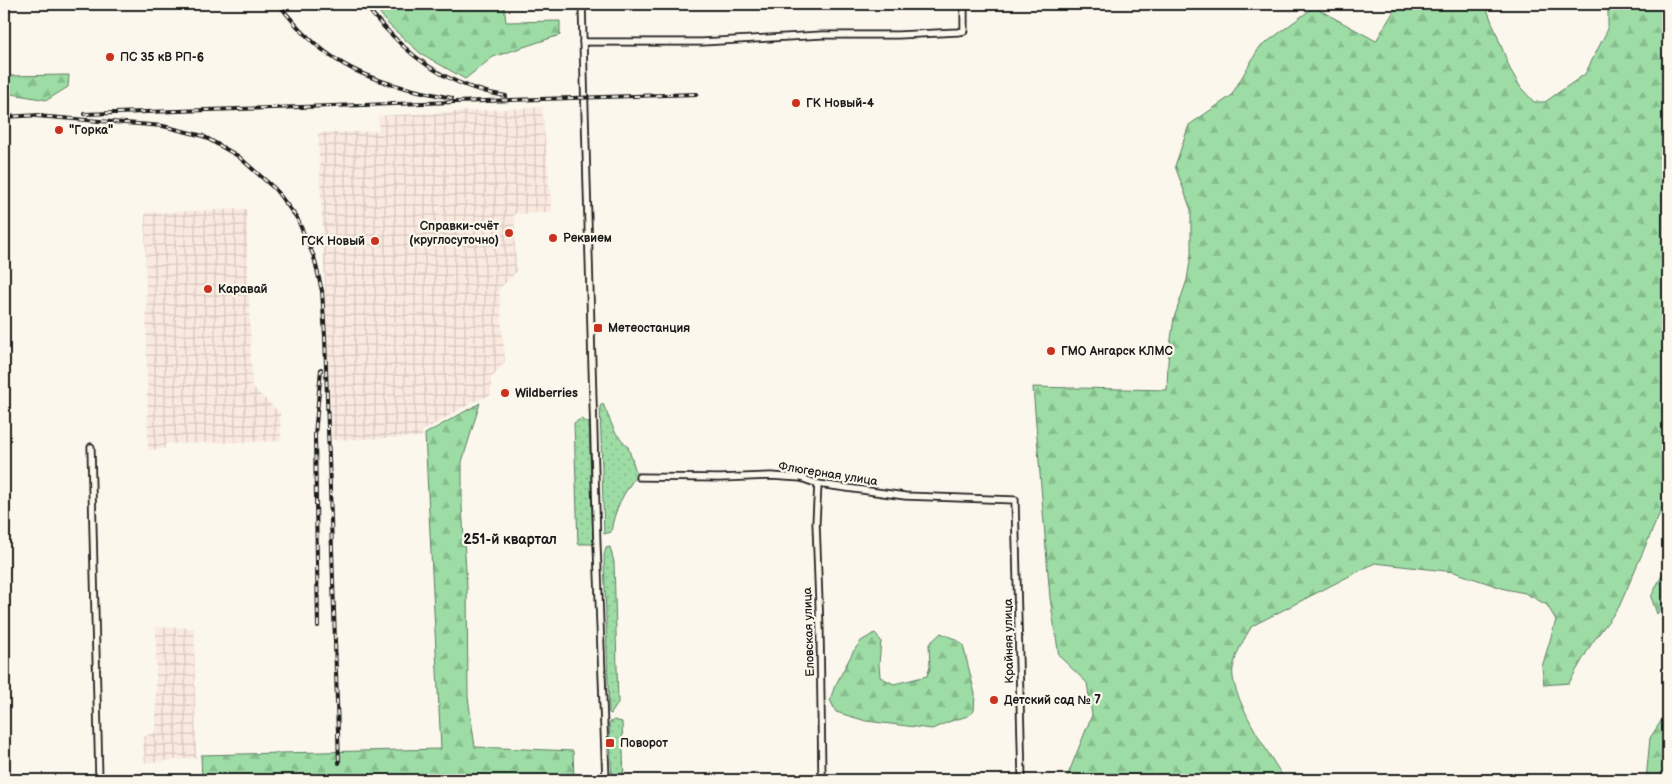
<svg xmlns="http://www.w3.org/2000/svg" width="1672" height="784" font-family="'Balsamiq Sans',sans-serif">
<defs>
<pattern id="industrial-grid" width="8" height="8" patternUnits="userSpaceOnUse" patternTransform="scale(1.25)"><rect width="8" height="8" fill="#fae9df"/><path d="M0 4h8M4 0v8" fill="none" stroke="#d6c7bf"/></pattern>
<pattern id="grass-dots" width="8" height="8" patternUnits="userSpaceOnUse" patternTransform="scale(1.25)"><rect width="8" height="8" fill="#9ddca5"/><path d="M2 2h.1M6 6h.1" fill="none" stroke="#87bc8d" stroke-width="1.8" stroke-linecap="round"/></pattern>
<pattern id="forest-firs" width="22" height="20" patternUnits="userSpaceOnUse" patternTransform="scale(1.25)"><rect width="22" height="20" fill="#9ddca5"/><path d="M5 1l3.5 6h-7zM16 11l3.5 6h-7z" fill="#87bc8d"/></pattern>
</defs>
<rect width="100%" height="100%" fill="#fbf7ec"/>
<filter id="ink" filterUnits="userSpaceOnUse"><feTurbulence type="fractalNoise" baseFrequency=".02" numOctaves="2"/><feDisplacementMap in="SourceGraphic" scale="10" xChannelSelector="R" yChannelSelector="G"/><feConvolveMatrix kernelMatrix="1 2 1 2 8 2 1 2 1" color-interpolation-filters="sRGB"/></filter>
<g filter="url(#ink)">
<g fill="url(#industrial-grid)">
<polygon points="542,107 552,212 514,214 516,272 499,289 505,362 491,379 491,395 475,401 424,430 421,437 332,440 318,133 379,131 378,116"/>
<polygon points="246,209 252,387 280,413 281,441 165,444 165,449 148,450 145,213"/>
<polygon points="156,627 194,628 196,758 145,763 143,737 156,732"/>
</g>
<g fill="url(#grass-dots)" stroke="#5c7c60">
<path d="M603,404L615,432L628,447L637,475C624,492 614,510 611,532L604,534L600,406Z"/>
<polygon points="581,419 589,423 593,544 578,544 574,423"/>
<polygon points="610,547 614,562 618,703 611,714 609,713 604,556 606,548"/>
<polygon points="614,720 622,722 624,780 612,780 609,723"/>
</g>
<g fill="url(#forest-firs)" stroke="#5c7c60">
<polygon points="373,4 504,4 506,22 560,21 560,35 493,57 465,79 420,53 389,25"/>
<path d="M1398,4H1485L1510,69L1521,88L1534,102H1545L1585,74L1608,29V4H1668V494L1619,607L1592,643L1569,683L1544,685L1542,667L1556,620L1547,605L1525,593L1505,589L1454,572L1375,563L1252,626C1244,639 1236,652 1233,668C1228,693 1271,757 1285,780H1068L1067,777L1092,715L1087,683L1059,656L1050,598L1033,387L1167,390L1168,361L1174,318L1187,280L1191,255V210L1175,166L1189,125L1231,96L1259,48L1314,7L1376,41Z"/>
<polygon points="69,75 68,87 47,100 6,93 4,94 4,76"/>
<polygon points="480,403 462,462 462,506 467,587 468,697 475,747 573,751 574,780 202,780 201,755 441,749 425,434"/>
<polygon points="1668,563 1668,598 1657,614 1651,597"/>
<polygon points="875,633 881,641 879,664 880,677 894,684 927,676 930,667 929,644 941,633 957,640 963,645 975,694 974,711 968,716 951,721 932,729 866,721 836,712 830,700 834,688 853,652 861,641"/>
<polygon points="1667,712 1668,780 1646,780 1650,738"/>
</g>
<g fill="none" stroke-linecap="round" stroke-linejoin="round">
<defs>
<g id="minor">
<polyline points="582,4 597,546 606,780"/>
<polyline points="583,42 702,42 822,35 898,35 958,32 964,31 964,4"/>
<polyline points="91,447 99,780"/>
<polyline points="639,477 720,478 771,476 801,478 818,484 905,496 1015,500 1022,780"/>
<polyline points="818,484 816,523 820,629 822,780"/>
</g>
</defs>
<use href="#minor" stroke="#1c1c1c" stroke-width="9"/>
<use href="#minor" stroke="#fbf7ec" stroke-width="5.5"/>
<defs>
<g id="rail">
<path d="M279,4C328,70 374,83 452,98"/>
<path d="M366,4C371,14 380,23 388,31C420,66 459,89 506,96"/>
<polyline points="84,114 697,94"/>
<polyline points="36,116 163,126 203,136 238,156 275,189 297,218 314,257 322,291 325,336 339,763"/>
<polyline points="4,117 41,115"/>
<polyline points="318,626 315,435 321,369"/>
</g>
</defs>
<use href="#rail" stroke="#1c1c1c" stroke-width="4"/>
<use href="#rail" stroke="#fbf7ec" stroke-width="2" stroke-dasharray="5.5" stroke-linecap="butt"/>
</g>
</g>
<g fill="#c8321e" stroke="#fbf7ec" stroke-width="2">
<circle cx="110" cy="57" r="5"/>
<circle cx="796" cy="103" r="5"/>
<circle cx="59" cy="130" r="5"/>
<circle cx="509" cy="233" r="5"/>
<circle cx="553" cy="238" r="5"/>
<circle cx="375" cy="241" r="5"/>
<circle cx="208" cy="289" r="5"/>
<rect x="593" y="323" width="10" height="10" rx="2.5"/>
<circle cx="1051" cy="351" r="5"/>
<circle cx="505" cy="393" r="5"/>
<circle cx="994" cy="700" r="5"/>
<rect x="605" y="738" width="10" height="10" rx="2.5"/>
</g>
<g text-anchor="middle" dominant-baseline="central" stroke-width="4.5" stroke-linejoin="round" paint-order="stroke">
<g font-size="12" font-weight="bold" fill="#1c1c1c" stroke="#fbf7ec" text-anchor="start">
<text x="120" y="57">ПС 35 кВ РП-6</text>
<text x="806" y="103">ГК Новый-4</text>
<text x="69" y="130">"Горка"</text>
<text x="499" y="226" text-anchor="end">Справки-счёт<tspan x="499" dy="14">(круглосуточно)</tspan></text>
<text x="563" y="238">Реквием</text>
<text x="365" y="241" text-anchor="end">ГСК Новый</text>
<text x="218" y="289">Каравай</text>
<text x="608" y="328">Метеостанция</text>
<text x="1061" y="351">ГМО Ангарск КЛМС</text>
<text x="515" y="393">Wildberries</text>
<text x="1004" y="700">Детский сад № 7</text>
<text x="620" y="743">Поворот</text>
</g>
<g font-size="12" fill="#1c1c1c" stroke="#fbf7ec">
<text transform="translate(828 474) rotate(9)">Флюгерная улица</text>
<text transform="translate(809 632) rotate(-92)">Еловская улица</text>
<text transform="translate(1009 641) rotate(-91)">Крайняя улица</text>
</g>
<g font-size="14" font-weight="bold" fill="#1c1c1c" stroke="#fbf7ec">
<text x="510" y="539">251-й квартал</text>
</g>
</g>
<rect width="1672" height="784" fill="none" stroke="#fbf7ec" stroke-width="20"/>
<rect x="10" y="10" width="1652" height="764" fill="none" stroke="#1c1c1c" stroke-width="2" filter="url(#ink)"/>
</svg>
